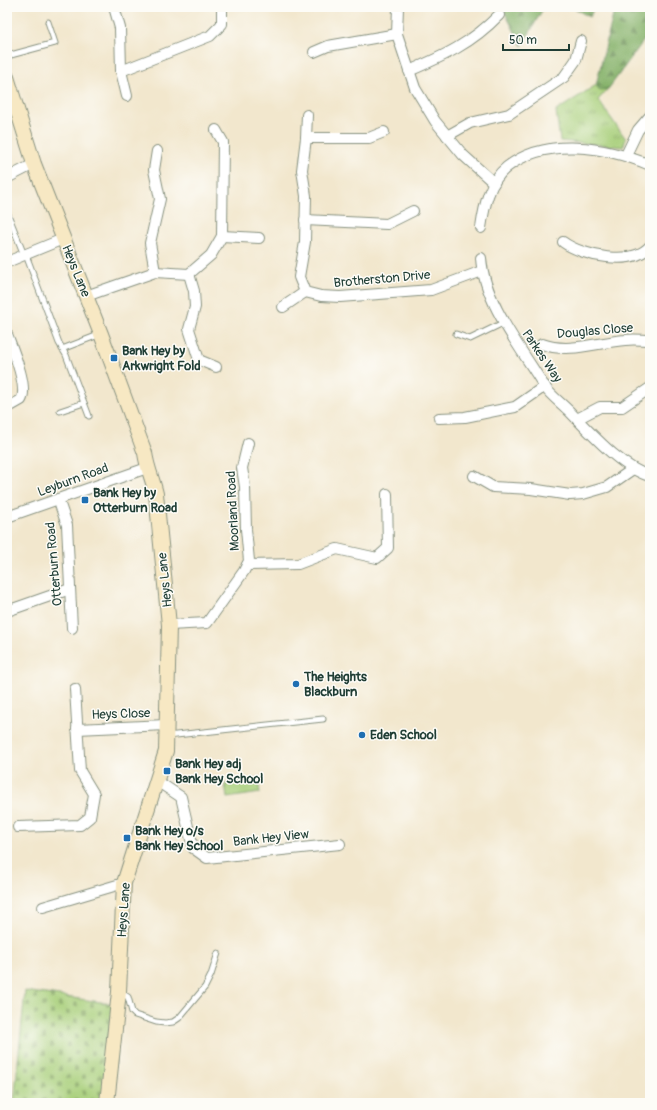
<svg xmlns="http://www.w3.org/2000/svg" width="657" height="1110" font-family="Pangolin,sans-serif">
<defs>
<pattern id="grass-tufts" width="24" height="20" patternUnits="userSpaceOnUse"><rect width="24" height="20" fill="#a8cf7a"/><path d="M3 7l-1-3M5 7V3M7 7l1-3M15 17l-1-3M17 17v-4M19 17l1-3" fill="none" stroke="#88a965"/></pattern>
<pattern id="forest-firs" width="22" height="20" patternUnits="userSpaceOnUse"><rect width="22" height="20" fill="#86b26a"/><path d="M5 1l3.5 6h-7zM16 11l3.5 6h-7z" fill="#6d9258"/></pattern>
<pattern id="cemetery-stones" width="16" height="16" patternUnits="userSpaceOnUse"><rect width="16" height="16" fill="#a8cf7a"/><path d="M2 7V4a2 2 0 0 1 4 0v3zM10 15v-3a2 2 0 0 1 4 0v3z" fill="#88a965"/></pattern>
</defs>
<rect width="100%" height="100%" fill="#fdfcf7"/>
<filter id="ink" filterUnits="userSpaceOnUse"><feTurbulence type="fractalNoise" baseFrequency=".025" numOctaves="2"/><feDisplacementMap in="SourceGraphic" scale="8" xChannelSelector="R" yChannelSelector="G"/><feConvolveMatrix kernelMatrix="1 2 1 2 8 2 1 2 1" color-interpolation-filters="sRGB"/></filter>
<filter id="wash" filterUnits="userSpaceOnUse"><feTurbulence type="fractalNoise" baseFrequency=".012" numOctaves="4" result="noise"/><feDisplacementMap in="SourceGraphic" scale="16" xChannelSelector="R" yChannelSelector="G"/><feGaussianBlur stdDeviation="0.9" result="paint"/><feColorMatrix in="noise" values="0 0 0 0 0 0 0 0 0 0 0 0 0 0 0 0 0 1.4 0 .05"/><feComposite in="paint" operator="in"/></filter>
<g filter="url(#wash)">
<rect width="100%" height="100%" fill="#f2e7cd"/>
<polygon fill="url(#grass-tufts)" stroke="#648657" points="596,85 600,90 609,88 598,100 626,139 623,147 560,141 556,111"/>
<g fill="url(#forest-firs)" stroke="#52784f">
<polygon points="502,7 544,7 522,46"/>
<polygon points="571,7 594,7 590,17"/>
<polygon points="615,7 650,7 650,32 609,88 600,90 596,85"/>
</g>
<polygon fill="url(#cemetery-stones)" stroke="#648657" points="25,991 114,1004 104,1103 14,1103"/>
<polygon fill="#a8cf7a" stroke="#648657" points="258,778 260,793 227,798 225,784"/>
</g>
<g filter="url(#ink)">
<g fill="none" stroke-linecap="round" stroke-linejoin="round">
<defs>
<g id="lane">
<polyline points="7,56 55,43 48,22"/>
<polyline points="7,212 24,255"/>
<polyline points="26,255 59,343 66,355 89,416"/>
<polyline points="456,334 470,339 505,322"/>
<polyline points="62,349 101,334"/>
<polyline points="60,411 84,403"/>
<polyline points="167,736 323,719"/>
<polyline points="121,993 128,997 132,1012 135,1015 156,1022 165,1023 173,1022 179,1018 205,987 211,975 218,953"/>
</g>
<g id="street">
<polyline points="114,7 120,28 121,71 127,96"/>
<polyline points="398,7 397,34 415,88 435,121 463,155 494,183"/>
<polyline points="314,52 328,46 397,34"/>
<polyline points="121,71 210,36 222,24 222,7"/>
<path d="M409,71C444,56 472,43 499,15"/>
<polyline points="307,115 306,138 302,170 306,196 305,242 299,277 305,292 321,296 340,297 431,290 482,271"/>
<polyline points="447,136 470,123 509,114 564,77 576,60 581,41"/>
<polyline points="306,138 369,138 384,132"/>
<polyline points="626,155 638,130 650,116"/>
<polyline points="7,178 34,164"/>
<polyline points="305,220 387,224 413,211"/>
<path d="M481,228C484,207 489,181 507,167C547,136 606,147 650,165"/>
<polyline points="222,236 259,238"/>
<path d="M563,242C582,256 632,267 650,246"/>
<path d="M481,258C484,303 522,349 544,386C550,395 560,402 568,410C589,431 621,468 650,476"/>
<polyline points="7,262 63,239"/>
<polyline points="155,272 150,243 160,199 154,170 157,151"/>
<polyline points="189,274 194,291 195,307 189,329 199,360 216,367"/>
<polyline points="86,296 155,272 189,274 211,255 222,236 223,142 216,130"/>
<polyline points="283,307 305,292"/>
<path d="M7,334C12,348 29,387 21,400L7,408"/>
<path d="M542,344C569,354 598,342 625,340C633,339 642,340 650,340"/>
<polyline points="439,418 465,417 515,407 545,386"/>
<polyline points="577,419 600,407 622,407 650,388"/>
<polyline points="474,476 493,487 531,489 570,495 583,494 607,487 633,469"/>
<polyline points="58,499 67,525 72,628"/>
<polyline points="7,517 147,468"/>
<polyline points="247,565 298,564 337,549 377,558 388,548 387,494"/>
<polyline points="7,611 70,589"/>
<polyline points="169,625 207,623 244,571 249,561 246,529 245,487 242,468 248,443"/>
<polyline points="77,729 166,725"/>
<polyline points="157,781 181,797 193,848 207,858 340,844"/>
<polyline points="18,827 80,825 90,817 94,794 80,771 75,689"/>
<polyline points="43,907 124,883"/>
</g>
<path id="secondary" d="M7,77L34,164L101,334L145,453C147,468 153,480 156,494L169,625L166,751L124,883L119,992L107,1103"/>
</defs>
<use href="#lane" stroke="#889280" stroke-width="7"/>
<use href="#street" stroke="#889280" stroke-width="12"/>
<use href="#secondary" stroke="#889280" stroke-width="16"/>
<use href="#lane" stroke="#fff" stroke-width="5"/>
<use href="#street" stroke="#fff" stroke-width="10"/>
<use href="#secondary" stroke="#f7e8c3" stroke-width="14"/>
</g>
</g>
<g fill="#1f6fb2" stroke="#fdfcf7" stroke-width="1.5">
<rect x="110" y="354" width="8" height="8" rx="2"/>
<rect x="81" y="496" width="8" height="8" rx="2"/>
<circle cx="296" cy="684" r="4"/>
<circle cx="362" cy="735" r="4"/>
<rect x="163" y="767" width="8" height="8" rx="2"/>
<rect x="123" y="834" width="8" height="8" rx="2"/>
</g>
<g text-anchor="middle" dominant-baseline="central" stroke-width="3" stroke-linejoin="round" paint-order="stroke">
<g font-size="13" fill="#1f3d34" stroke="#fdfcf7">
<text transform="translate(76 271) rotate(68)">Heys Lane</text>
<text transform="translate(382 279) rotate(-5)">Brotherston Drive</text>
<text transform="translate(595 331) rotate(-5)">Douglas Close</text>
<text transform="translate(542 356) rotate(56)">Parkes Way</text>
<text transform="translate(73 480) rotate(-20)">Leyburn Road</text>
<text transform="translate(233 511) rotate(-93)">Moorland Road</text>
<text transform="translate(54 564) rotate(-95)">Otterburn Road</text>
<text transform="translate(165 580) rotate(-96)">Heys Lane</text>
<text transform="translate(121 714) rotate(-2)">Heys Close</text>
<text transform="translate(271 838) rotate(-6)">Bank Hey View</text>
<text transform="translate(124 910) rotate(-86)">Heys Lane</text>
</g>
<g font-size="13" font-weight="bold" fill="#1f3d34" stroke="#fdfcf7" text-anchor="start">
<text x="122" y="351">Bank Hey by<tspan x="122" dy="15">Arkwright Fold</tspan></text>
<text x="93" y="493">Bank Hey by<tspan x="93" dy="15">Otterburn Road</tspan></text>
<text x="304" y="677">The Heights<tspan x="304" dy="15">Blackburn</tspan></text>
<text x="370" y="735">Eden School</text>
<text x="175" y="764">Bank Hey adj<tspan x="175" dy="15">Bank Hey School</tspan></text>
<text x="135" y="831">Bank Hey o/s<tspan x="135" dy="15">Bank Hey School</tspan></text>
</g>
</g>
<rect width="657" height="1110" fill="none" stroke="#fdfcf7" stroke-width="24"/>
<path d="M503 44v6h66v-6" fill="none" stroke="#1f3d34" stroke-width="2"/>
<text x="509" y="44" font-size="12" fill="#1f3d34" stroke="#fdfcf7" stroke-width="3" paint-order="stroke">50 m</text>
</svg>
